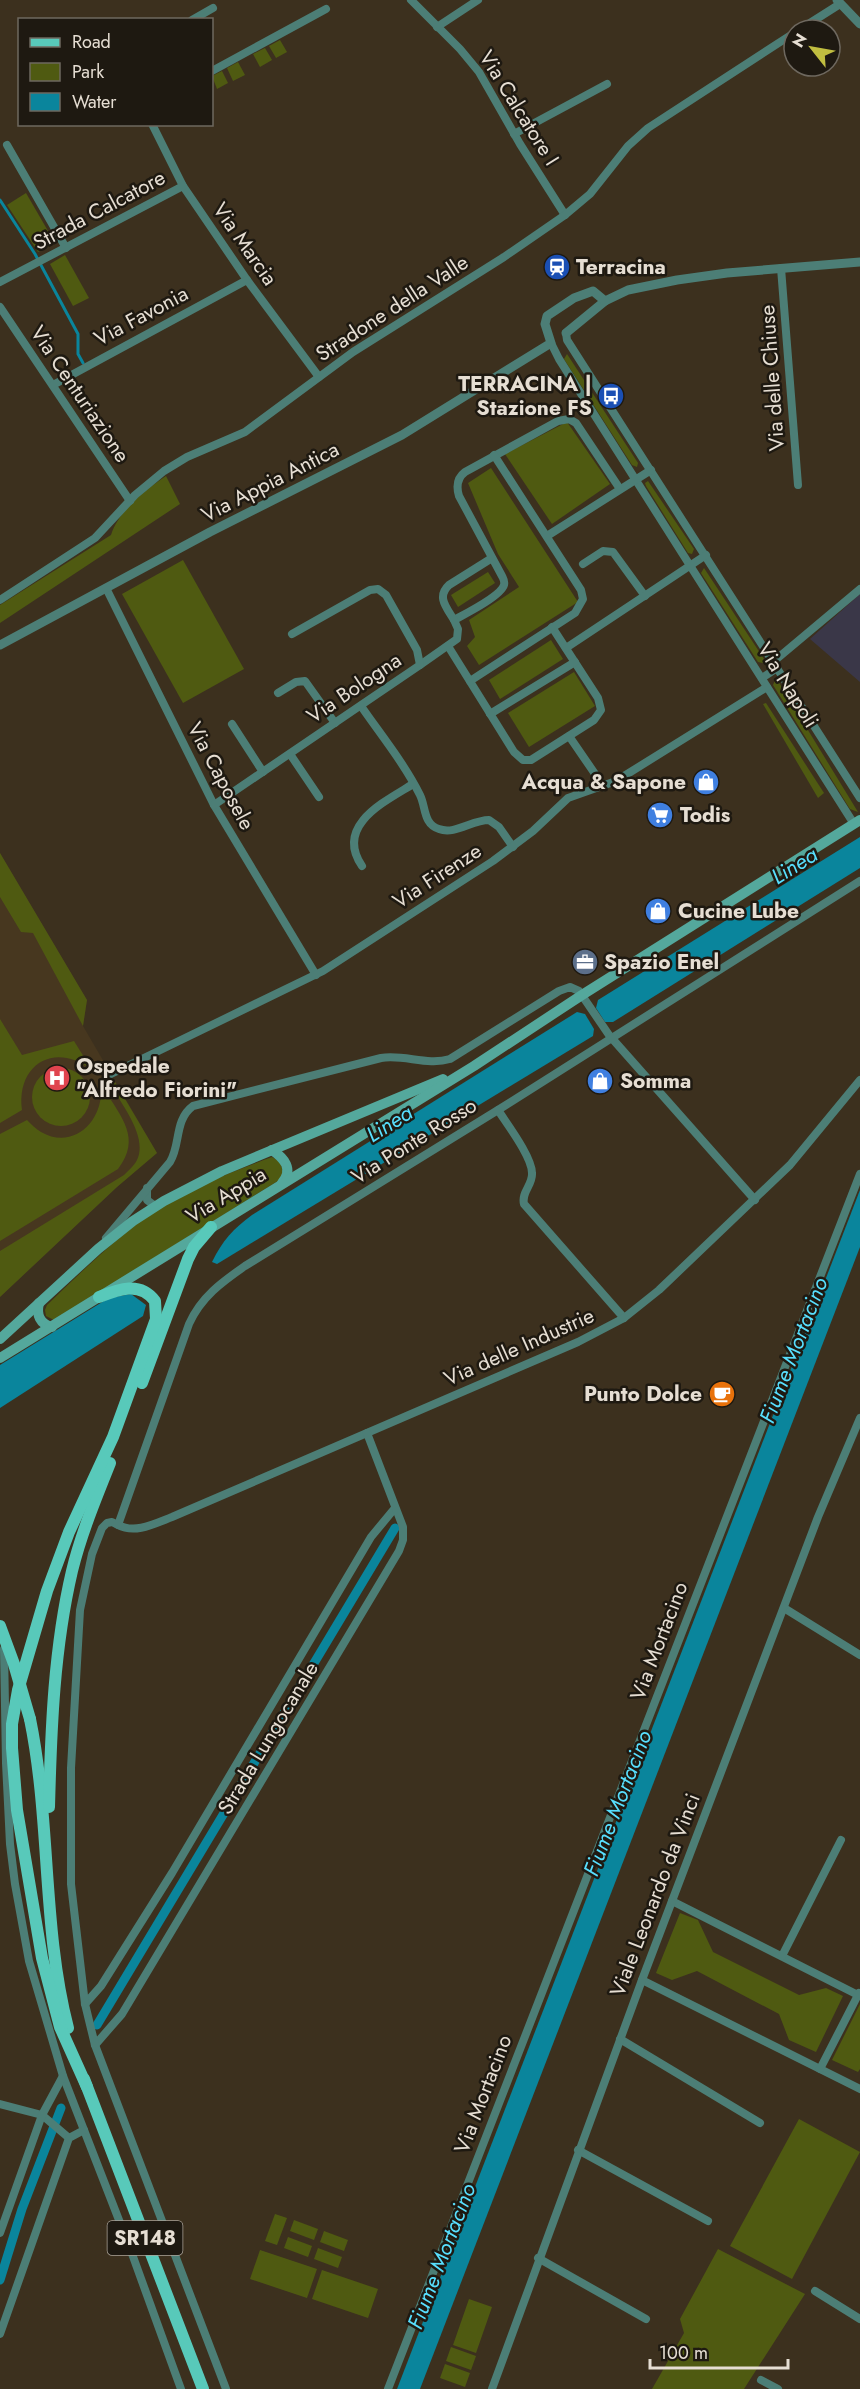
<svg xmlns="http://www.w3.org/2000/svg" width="860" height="2389" font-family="Jost,sans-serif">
<rect width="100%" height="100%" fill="#3c301e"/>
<polygon fill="#3a3748" points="860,594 860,682 810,639"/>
<polygon fill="#47371f" points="0,853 87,1000 83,1026 157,1153 117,1187 0,1297"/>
<g fill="#4f5a11">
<polygon points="280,40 287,52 276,58 269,46"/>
<polygon points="265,48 272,60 260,67 253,54"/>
<polygon points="238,62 245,75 233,81 227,68"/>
<polygon points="222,71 228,83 217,89 212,76"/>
<polygon points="26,193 55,243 38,252 7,205"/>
<polygon points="65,255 89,298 73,306 50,264"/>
<polygon points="567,354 638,463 637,467 632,465 564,359"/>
<polygon points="567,422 610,484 552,524 505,454"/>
<polygon points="491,468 578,602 479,665 467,646 475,637 469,620 519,587 498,554 468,483"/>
<path d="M166,476L180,504L0,623V605L111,535C119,510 145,490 166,476Z"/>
<polygon points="648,481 694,549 692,554 688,553 646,486 645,483"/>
<polygon points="183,560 244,669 183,703 122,594"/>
<polygon points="704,568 764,659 763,663 758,662 701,573"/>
<polygon points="488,572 495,583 458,607 451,595"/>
<polygon points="551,640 563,659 500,699 489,680"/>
<polygon points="574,672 595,706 529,747 508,713"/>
<polygon points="775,680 778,681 858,812 850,809 773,685"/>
<polygon points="766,703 824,793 818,798 763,704"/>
<polygon points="0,853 87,1000 83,1026 33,933 21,932 0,897"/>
<path d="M0,1019L22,1055L74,1041L92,1070C55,1041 16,1064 22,1110L0,1123Z"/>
<circle cx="61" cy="1097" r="29"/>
<path d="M115,1082L157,1153L117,1187L0,1297V1251L124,1175C128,1171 134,1166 137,1160C148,1136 122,1106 111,1085Z"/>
<path d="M104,1089C121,1117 142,1138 118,1169L0,1241V1134L27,1120C31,1124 36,1129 41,1132C72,1150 101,1123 101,1092Z"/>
<path d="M272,1157L280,1162L283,1171L281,1179L54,1320L46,1316L45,1310L47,1305C80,1273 114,1240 151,1213C186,1189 232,1172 272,1157Z"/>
<polygon points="680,1913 698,1920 713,1952 799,1995 826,1988 843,1996 816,2052 789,2040 779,2014 697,1971 672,1980 656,1973"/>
<polygon points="860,2004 860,2069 858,2072 832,2060"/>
<polygon points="799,2119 860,2152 792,2279 730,2246"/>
<polygon points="275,2214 287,2218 277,2245 265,2241"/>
<polygon points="294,2220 318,2229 314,2240 290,2231"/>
<polygon points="324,2231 348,2240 344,2251 320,2242"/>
<polygon points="288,2237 312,2246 308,2257 284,2248"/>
<polygon points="318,2248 342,2257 338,2268 314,2259"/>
<polygon points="718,2249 805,2294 744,2389 652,2389 684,2333 680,2319"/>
<polygon points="260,2250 317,2269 307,2298 250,2279"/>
<polygon points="322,2270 378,2289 368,2318 312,2299"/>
<polygon points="469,2299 492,2307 476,2353 453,2345"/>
<polygon points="451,2347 476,2356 471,2370 446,2361"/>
<polygon points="445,2364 470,2373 465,2387 440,2378"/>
</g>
<g fill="#0a859c">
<polygon points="860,837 860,868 613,1022 605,1022 596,1008 598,1000"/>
<path d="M577,1012L585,1014L594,1029L593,1036L217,1264L212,1262C222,1241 234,1228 252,1215Z"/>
<polygon points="860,1190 860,1247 420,2389 397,2389"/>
<polygon points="131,1294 146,1305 143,1316 0,1408 0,1365 99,1304 109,1298"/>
</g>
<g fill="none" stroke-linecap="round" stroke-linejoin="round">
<polyline stroke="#0a859c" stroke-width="3" points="0,200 35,254 78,334 78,354 83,363"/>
<g stroke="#0a859c" stroke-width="9">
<polyline points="97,2025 395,1528"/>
<polyline points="0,2280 22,2209 61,2108"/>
</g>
<g stroke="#4c7e76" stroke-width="8">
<polyline points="411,0 460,49 479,72 520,144 565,215"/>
<polyline points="192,20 213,8"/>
<polyline points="437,27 478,0"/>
<polyline points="799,30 840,4"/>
<polyline points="212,71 326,9"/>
<polyline points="152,124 183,186 247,280 319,377"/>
<polyline points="514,134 607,84"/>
<polyline points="7,145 66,248"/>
<polyline points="781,268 798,485"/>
<polyline points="0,282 183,186"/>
<polyline points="0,307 130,501"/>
<polyline points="566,333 567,340 860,798"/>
<polyline points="551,343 559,359 854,824"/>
<polyline points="53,385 247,280"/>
<polyline points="547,536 651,470"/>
<path d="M492,558L449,585C436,597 447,608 454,620C465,614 501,596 504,585C505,581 504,580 502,576L459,496C456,486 457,478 465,472L558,421L569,419L576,423L620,489"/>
<polyline points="583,564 603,551 613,552 645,596"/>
<polyline points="106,588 214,805 316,975"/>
<polyline points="0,600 95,538 135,495 164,471 187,457 245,432 353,352 504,257 565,215 590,194 628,146 648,128 794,33"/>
<polyline points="448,646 514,752 523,760 531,760 594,720 601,710 598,698 552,627"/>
<polyline points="566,648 706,555"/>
<polyline points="773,662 860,589"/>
<polyline points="420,665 457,639 458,629 454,620"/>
<polyline points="762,678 777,668"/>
<polyline points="470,681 575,613 583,599 581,590 494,455"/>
<polyline points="278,693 296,682 305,681 335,723"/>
<path d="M361,706C381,735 404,763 420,795C426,807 423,824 439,829C455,835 472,820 489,820L499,827L513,847"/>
<polyline points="490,714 575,662"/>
<polyline points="232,724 263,772"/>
<polyline points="569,736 604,787"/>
<polyline points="290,754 319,797"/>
<polyline points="214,805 420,665 417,650 386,595 378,589 370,590 292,634"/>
<path d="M362,866C334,825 386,801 413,784"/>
<polyline points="111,1074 323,971 493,861 533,831 568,798 616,781 767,687"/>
<path d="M498,1110C507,1124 532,1157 532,1173C533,1185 521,1192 524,1204L624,1318"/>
<polyline points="147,1188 147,1200 155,1206"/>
<path d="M106,1238L170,1162C181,1144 174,1120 193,1106L381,1058C404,1054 427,1066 450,1059L559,991L570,987L579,991L609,1035L755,1200"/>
<path d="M118,1525C135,1534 154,1524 172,1517L578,1342L624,1318L659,1290L790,1165L860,1080"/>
<polyline points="784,1608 860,1655"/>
<polyline points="4,1649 6,1763 10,1844 15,1884 29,1961 63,2076 131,2251 181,2389"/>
<polyline points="672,1901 858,1995"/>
<polyline points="782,1956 841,1840"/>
<polyline points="642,1980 860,2089"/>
<polyline points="85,2004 101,1986 172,1873 371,1537 395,1508"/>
<polyline points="620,2039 760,2123"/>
<polyline points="95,2045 122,2014 399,1551 403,1540 403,1527 367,1433"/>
<polyline points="820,2069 859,1993"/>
<polyline points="0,2104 42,2115 69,2138"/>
<polyline points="578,2150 708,2221"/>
<polyline points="0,2233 42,2115 63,2076"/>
<polyline points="538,2258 646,2319"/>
<polyline points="815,2291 860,2319"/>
<polyline points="0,2334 69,2138 84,2130"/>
<polyline points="761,2380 778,2389"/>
<path d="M226,2389L95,2045L85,2004L71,1884V1768L80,1610L92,1554L102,1528L107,1523L112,1522L118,1525L189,1324C201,1297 222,1282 245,1266L498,1110L860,881"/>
<polyline points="388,2389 860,1174"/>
<polyline points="492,2389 642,1980 818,1517 860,1418"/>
</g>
<g stroke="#4c7e76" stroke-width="9">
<polyline points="837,0 860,24"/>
<polyline points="566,333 605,301 628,290 677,280 727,273 860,262"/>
<polyline points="0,645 210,532 402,435 551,343 545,324 547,316 574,298 593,291 605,301"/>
</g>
<g stroke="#54a89c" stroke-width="10">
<path d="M272,1150C284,1158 294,1169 282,1183"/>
<path d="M39,1303C36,1315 40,1324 52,1327"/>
<polyline points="0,1339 98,1249 133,1221 164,1201 222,1171 443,1079"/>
<polyline points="0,1358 474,1066 582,995 860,820"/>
</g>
<g stroke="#58c9ba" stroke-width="12">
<polyline points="142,1383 188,1259 194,1247 211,1227"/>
<path d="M30,1719C51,1821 42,1928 68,2028"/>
<path d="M49,1807C51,1728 54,1648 72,1571C81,1534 96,1498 110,1463"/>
<polyline points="84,2079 203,2389"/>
<path d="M87,2087L60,2027L42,1958L17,1810L12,1748V1724L18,1690L47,1591L69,1532L113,1437L156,1319L155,1301C140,1281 119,1289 99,1297"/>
</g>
<polyline stroke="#58c9ba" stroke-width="12" points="0,1626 14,1664 30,1719"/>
</g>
<defs>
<symbol id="station-disc" viewBox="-11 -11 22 22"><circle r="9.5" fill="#1a4fb4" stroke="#1e1911"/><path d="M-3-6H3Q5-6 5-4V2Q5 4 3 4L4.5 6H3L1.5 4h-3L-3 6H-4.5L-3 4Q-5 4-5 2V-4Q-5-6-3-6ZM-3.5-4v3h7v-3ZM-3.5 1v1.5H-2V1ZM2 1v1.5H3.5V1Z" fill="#fff"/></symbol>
<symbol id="bus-disc" viewBox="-11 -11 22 22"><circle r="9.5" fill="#1a4fb4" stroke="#1e1911"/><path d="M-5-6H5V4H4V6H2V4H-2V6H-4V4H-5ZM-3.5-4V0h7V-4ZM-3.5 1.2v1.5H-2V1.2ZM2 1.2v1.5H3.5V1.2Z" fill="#fff"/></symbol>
<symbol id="shop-disc" viewBox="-11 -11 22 22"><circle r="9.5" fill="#3f7fe0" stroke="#1e1911"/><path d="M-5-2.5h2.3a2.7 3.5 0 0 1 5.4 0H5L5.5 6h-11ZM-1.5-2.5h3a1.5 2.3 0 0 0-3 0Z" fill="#fff"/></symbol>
<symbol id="supermarket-disc" viewBox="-11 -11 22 22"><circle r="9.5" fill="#3f7fe0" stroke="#1e1911"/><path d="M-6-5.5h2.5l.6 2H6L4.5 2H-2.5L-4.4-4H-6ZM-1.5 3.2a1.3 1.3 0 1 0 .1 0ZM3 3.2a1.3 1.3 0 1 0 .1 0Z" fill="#fff"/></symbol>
<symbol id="office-disc" viewBox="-11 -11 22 22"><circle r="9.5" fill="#5c6f8a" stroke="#1e1911"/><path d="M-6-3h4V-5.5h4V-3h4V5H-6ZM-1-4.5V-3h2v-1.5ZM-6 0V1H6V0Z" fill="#fff"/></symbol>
<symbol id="hospital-disc" viewBox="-11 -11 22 22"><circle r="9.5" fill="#e0444e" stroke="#1e1911"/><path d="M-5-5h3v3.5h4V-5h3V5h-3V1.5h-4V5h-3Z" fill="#fff"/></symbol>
<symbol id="cafe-disc" viewBox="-11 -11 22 22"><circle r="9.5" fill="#e8710a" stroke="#1e1911"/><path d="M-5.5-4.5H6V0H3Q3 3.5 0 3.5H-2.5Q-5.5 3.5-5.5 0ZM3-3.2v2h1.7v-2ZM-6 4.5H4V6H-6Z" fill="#fff"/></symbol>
</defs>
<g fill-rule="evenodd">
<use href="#station-disc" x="542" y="252" width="30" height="30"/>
<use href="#bus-disc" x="596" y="381" width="30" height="30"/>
<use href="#shop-disc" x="691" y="767" width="30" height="30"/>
<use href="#supermarket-disc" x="645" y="800" width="30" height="30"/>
<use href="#shop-disc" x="643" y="896" width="30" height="30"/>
<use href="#office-disc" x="570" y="947" width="30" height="30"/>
<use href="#hospital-disc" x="42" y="1063" width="30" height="30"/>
<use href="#shop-disc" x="585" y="1066" width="30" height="30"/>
<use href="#cafe-disc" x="707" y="1379" width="30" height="30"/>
</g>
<g text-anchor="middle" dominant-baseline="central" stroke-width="5" stroke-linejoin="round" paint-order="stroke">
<rect fill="#1e1911" stroke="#aaa399" stroke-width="1.5" x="107.5" y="2221" width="75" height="34" rx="4.5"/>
<g font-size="20" font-weight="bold" fill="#e6ded3">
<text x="145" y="2238">SR148</text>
</g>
<g font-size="21" fill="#e6ded3" stroke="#1e1911">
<text transform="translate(519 108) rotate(58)">Via Calcatore I</text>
<text transform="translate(99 210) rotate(-28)">Strada Calcatore</text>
<text transform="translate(245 244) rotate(55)">Via Marcia</text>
<text transform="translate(392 308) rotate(-33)">Stradone della Valle</text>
<text transform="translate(141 316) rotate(-28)">Via Favonia</text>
<text transform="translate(772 378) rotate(-94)">Via delle Chiuse</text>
<text transform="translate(80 394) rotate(56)">Via Centuriazione</text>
<text transform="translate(270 482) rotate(-27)">Via Appia Antica</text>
<text transform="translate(788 685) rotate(58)">Via Napoli</text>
<text transform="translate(354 688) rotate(-34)">Via Bologna</text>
<text transform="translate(221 776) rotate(62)">Via Caposele</text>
<text transform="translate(437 876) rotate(-33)">Via Firenze</text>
<text transform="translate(414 1141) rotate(-32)">Via Ponte Rosso</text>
<text transform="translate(226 1195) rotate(-31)">Via Appia</text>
<text transform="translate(519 1347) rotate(-24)">Via delle Industrie</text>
<text transform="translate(659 1641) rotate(-69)">Via Mortacino</text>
<text transform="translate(268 1738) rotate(-59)">Strada Lungocanale</text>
<text transform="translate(655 1895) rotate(-69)">Viale Leonardo da Vinci</text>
<text transform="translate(483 2094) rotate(-69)">Via Mortacino</text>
</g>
<g font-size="21" font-weight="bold" fill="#e6ded3" stroke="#1e1911" text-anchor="start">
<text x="576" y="267">Terracina</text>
<text x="592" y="384" text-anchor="end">TERRACINA |<tspan x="592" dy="24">Stazione FS</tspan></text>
<text x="686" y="782" text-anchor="end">Acqua &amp; Sapone</text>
<text x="680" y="815">Todis</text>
<text x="678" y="911">Cucine Lube</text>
<text x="604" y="962">Spazio Enel</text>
<text x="76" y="1066">Ospedale<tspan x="76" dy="24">"Alfredo Fiorini"</tspan></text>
<text x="620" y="1081">Somma</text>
<text x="702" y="1394" text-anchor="end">Punto Dolce</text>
</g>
<g font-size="22" font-style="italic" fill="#58dffe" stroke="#1e1911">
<text transform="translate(794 865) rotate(-32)">Linea</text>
<text transform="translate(389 1123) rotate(-32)">Linea</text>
<text transform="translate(793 1350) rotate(-69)">Fiume Mortacino</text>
<text transform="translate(617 1803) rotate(-69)">Fiume Mortacino</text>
<text transform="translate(441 2256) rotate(-69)">Fiume Mortacino</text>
</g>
</g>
<rect x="18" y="18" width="195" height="108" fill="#1e1911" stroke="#6e685f" stroke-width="1.5"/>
<rect x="30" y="38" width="30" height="9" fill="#58c9ba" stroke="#6e685f" stroke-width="1.5"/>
<text x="72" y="48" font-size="18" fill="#e6ded3">Road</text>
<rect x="30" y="63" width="30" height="18" fill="#4f5a11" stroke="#6e685f" stroke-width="1.5"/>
<text x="72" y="78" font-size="18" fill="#e6ded3">Park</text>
<rect x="30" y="93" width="30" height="18" fill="#0a859c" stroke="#6e685f" stroke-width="1.5"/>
<text x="72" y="108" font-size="18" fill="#e6ded3">Water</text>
<g transform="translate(812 48) rotate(301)"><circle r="28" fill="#1e1911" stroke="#6e685f" stroke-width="1.5"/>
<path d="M0-4.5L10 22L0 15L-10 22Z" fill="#c1be40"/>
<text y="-9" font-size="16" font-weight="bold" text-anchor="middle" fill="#e6ded3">N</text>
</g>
<path d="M650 2359v9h138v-9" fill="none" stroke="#e6ded3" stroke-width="3"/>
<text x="659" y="2359" font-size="18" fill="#e6ded3" stroke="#1e1911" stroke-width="4.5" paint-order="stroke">100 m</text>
</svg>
